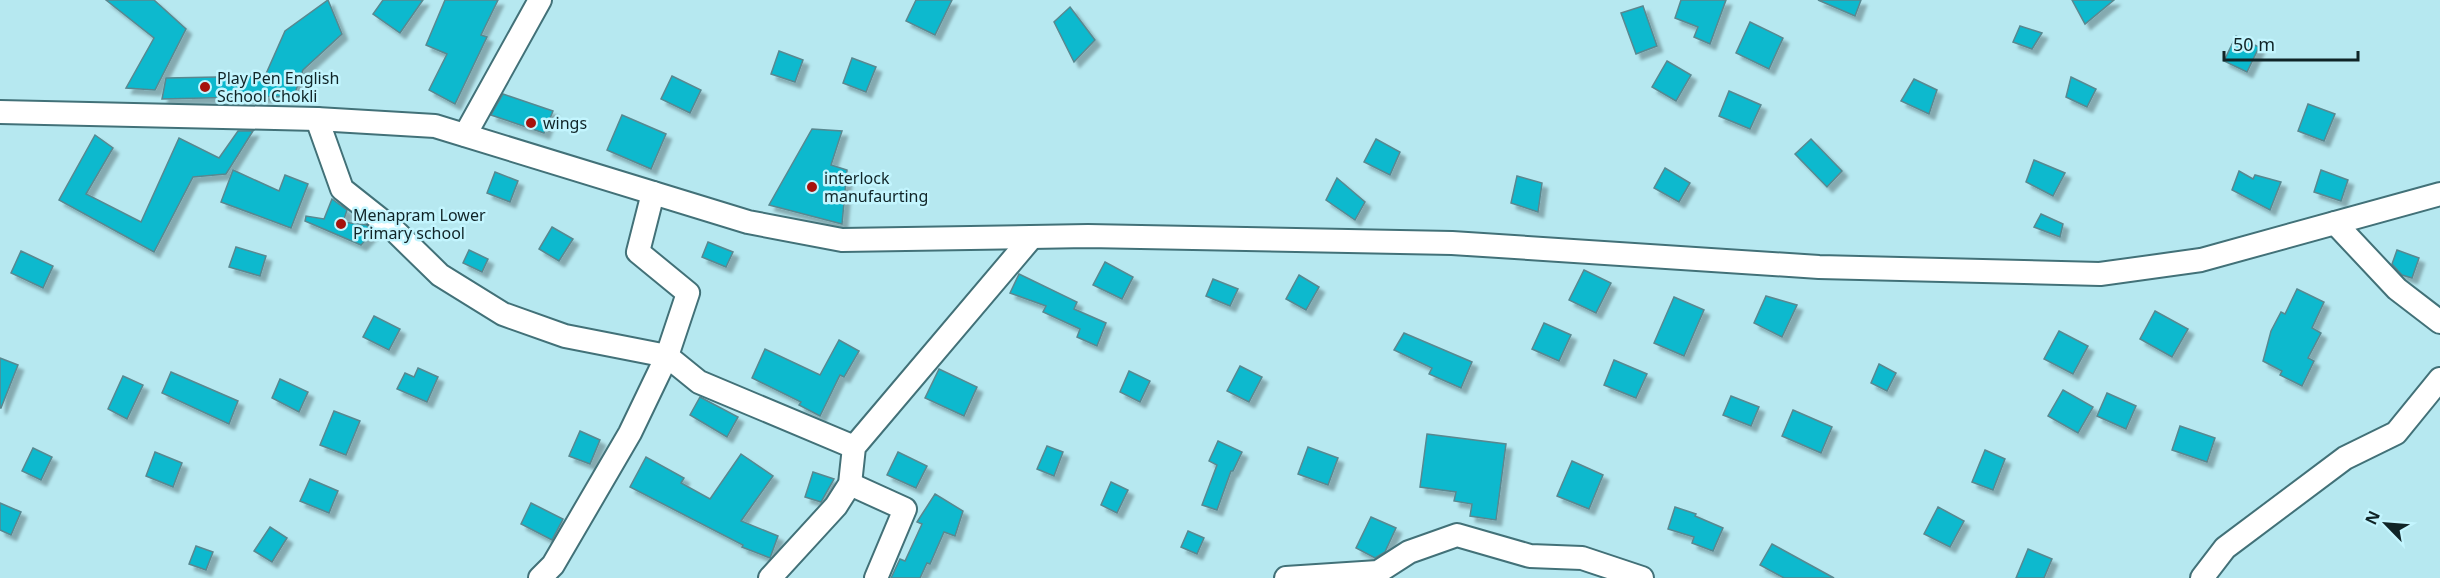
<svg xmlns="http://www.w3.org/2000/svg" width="2440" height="578" font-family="'Noto Sans',sans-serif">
<defs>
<filter id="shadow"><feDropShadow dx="5.5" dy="5.5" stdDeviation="1.5" flood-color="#0004"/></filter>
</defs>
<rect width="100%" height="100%" fill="#b6e8f0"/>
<g fill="#0bb9ce" stroke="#598890" stroke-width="1.5" filter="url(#shadow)">
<polygon points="106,0 154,0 186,29 155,90 126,88 154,38"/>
<polygon points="328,0 342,34 303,70 294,96 162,99 166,78 265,76 285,31"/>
<polygon points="383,0 423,0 400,33 373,14"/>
<polygon points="445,0 498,0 481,35 487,37 455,104 429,90 447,54 426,45"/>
<polygon points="916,0 952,0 935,35 906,21"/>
<polygon points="1681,0 1726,0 1710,44 1694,37 1698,27 1675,18"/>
<polygon points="1818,0 1861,0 1855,16"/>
<polygon points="2072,0 2114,0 2085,24"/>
<polygon points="1643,6 1657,46 1636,54 1621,13"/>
<polygon points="1070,7 1095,40 1074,62 1054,22"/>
<polygon points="1750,22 1783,38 1769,69 1736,53"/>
<polygon points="2020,26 2042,33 2032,49 2013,42"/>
<polygon points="2236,36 2259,47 2247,72 2224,61"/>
<polygon points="779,51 803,60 795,82 771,74"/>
<polygon points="852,58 876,67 866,92 843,83"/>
<polygon points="1667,61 1691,75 1676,101 1652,87"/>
<polygon points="672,76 701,90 690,113 661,99"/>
<polygon points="2071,77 2096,89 2087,107 2066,97"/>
<polygon points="1914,79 1937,90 1929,114 1901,101"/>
<polygon points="1729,91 1761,105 1750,129 1719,116"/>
<polygon points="503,94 553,111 544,133 491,115"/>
<polygon points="2308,104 2335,114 2324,141 2298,131"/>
<polygon points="622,115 666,134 651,169 607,150"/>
<polygon points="812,129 842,131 831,165 847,170 842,224 769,205"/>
<polygon points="238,131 253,131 226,174 193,177 154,252 59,200 95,135 113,148 86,194 141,222 179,138 219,158"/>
<polygon points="1376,139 1400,152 1390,175 1364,162"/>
<polygon points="1811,139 1842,171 1827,187 1795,154"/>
<polygon points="2034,160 2065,173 2053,196 2026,182"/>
<polygon points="1665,168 1690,183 1679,202 1654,188"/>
<polygon points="233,170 279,191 285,175 308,184 291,228 221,202"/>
<polygon points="2321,170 2348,180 2341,201 2314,192"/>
<polygon points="2239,171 2253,179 2255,175 2281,182 2270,210 2232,190"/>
<polygon points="495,172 518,181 510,202 487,193"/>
<polygon points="1517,176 1542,183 1538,212 1511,203"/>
<polygon points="1337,178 1365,202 1355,220 1326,200"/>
<polygon points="332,199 347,210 343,222 366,225 374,231 361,245 305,221 306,216 324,219"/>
<polygon points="2041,214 2063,224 2060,237 2034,227"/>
<polygon points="552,227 573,239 559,261 539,249"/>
<polygon points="708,242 733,252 726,267 702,257"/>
<polygon points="236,247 266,256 260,276 229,267"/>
<polygon points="469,250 488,259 482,272 463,263"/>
<polygon points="2397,250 2419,258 2412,278 2402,275 2392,264"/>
<polygon points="21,251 53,266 43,288 11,273"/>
<polygon points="1105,262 1133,277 1122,299 1093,285"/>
<polygon points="1584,270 1611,283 1596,313 1569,300"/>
<polygon points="1019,274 1077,302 1074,309 1106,323 1097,346 1077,337 1080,329 1043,312 1046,306 1010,293"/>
<polygon points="1299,275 1319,287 1306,310 1286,299"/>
<polygon points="1213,279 1238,289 1230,306 1206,296"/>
<polygon points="2297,289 2324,302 2312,328 2321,333 2308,358 2314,361 2302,386 2280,375 2282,371 2263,361 2271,331 2281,312 2285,314"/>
<polygon points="1766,296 1797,305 1782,337 1754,323"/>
<polygon points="1674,297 1704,310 1684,356 1654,343"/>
<polygon points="2155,311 2188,329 2172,357 2140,339"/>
<polygon points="374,316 400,329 389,350 363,337"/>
<polygon points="1544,323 1571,335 1559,361 1532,349"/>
<polygon points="2059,331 2088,346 2073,374 2044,359"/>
<polygon points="1404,333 1472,362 1461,388 1429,374 1432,368 1394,350"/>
<polygon points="839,340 859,351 844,377 840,375 820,416 799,405 801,402 752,378 765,349 820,375"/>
<polygon points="0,358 18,365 1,408 0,408"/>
<polygon points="1614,360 1647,374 1636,398 1604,385"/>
<polygon points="1879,364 1896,373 1887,391 1871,383"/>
<polygon points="1240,366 1262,377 1249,402 1227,391"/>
<polygon points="418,368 438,377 427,402 397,389 405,373 414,377"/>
<polygon points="939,369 977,387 964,416 925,398"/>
<polygon points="1129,371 1150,381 1140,402 1120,392"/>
<polygon points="171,372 238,401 229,424 162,393"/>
<polygon points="123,376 143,385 127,419 108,409"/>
<polygon points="280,379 308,392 299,412 272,398"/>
<polygon points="2063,390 2093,407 2078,433 2048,416"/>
<polygon points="2107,393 2136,406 2126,429 2097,416"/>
<polygon points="1731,396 1759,407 1751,426 1723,415"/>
<polygon points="700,397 738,417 727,437 690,415"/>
<polygon points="1793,410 1832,427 1821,453 1782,436"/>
<polygon points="334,411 360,421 346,455 320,445"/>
<polygon points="2180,426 2215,438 2207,462 2172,450"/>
<polygon points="580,431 600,440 590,464 569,456"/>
<polygon points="1427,434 1506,444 1496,520 1470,516 1472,504 1454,501 1456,492 1420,487"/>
<polygon points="1218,441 1242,452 1233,471 1231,471 1217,510 1202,505 1217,465 1209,461"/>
<polygon points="1047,446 1063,452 1054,476 1037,469"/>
<polygon points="1308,447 1338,458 1328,485 1298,474"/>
<polygon points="33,448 52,457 41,480 22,471"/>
<polygon points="1985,450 2005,459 1993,490 1972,482"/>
<polygon points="155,452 182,463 173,487 146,476"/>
<polygon points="898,452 927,466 916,488 887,475"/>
<polygon points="741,454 773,476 741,521 778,536 770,558 742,547 743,545 630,487 646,457 684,478 681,483 710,499"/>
<polygon points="1572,461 1603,475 1589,509 1557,496"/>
<polygon points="813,472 834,479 821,502 805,497"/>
<polygon points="310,479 338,491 329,513 300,501"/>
<polygon points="1111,482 1128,490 1117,513 1101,505"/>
<polygon points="935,494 963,511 955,536 944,532 930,564 927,563 920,578 891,578 900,559 905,561 922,524 917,522"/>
<polygon points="0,503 21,512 11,535 0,530"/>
<polygon points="531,503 563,519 552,540 521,524"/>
<polygon points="1675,507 1696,514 1695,516 1723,528 1713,551 1692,543 1694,537 1668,529"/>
<polygon points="1938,507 1964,521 1950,547 1924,534"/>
<polygon points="1371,517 1396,528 1385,552 1375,558 1356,548"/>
<polygon points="270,527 287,538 272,562 254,551"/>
<polygon points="1188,531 1204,538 1197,554 1181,547"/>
<polygon points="1772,544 1834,578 1784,578 1760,565"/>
<polygon points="196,546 213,552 206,570 189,564"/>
<polygon points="2028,549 2052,559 2044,578 2016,578"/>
</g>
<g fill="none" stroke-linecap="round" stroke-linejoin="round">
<defs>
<g id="minor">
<polyline points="0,112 317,119 435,126 748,222 842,240 1088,236 1452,243 1819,267 2100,274 2201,260 2440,194"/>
<polyline points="317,119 342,189 395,231 440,275 503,314 565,336 667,356 699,382 854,447"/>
<polyline points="465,135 540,0"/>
<polyline points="2335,223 2397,289 2440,322"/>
<polyline points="850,484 905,509 876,578"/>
<polyline points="540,578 553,565 630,433 667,356 688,293 638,252 653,193"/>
<polyline points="770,578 836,506 850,484 854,447 1032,237"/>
<polyline points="1286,578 1378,572 1409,552 1457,535 1530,556 1582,558 1642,578"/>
<polyline points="2202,578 2225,548 2345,458 2396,433 2440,379"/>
</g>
</defs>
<use href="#minor" stroke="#427178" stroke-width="26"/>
<use href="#minor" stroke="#fff" stroke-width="22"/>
</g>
<g fill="#a6120c" stroke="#c3f5fe" stroke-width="2">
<circle cx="205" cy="87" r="6"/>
<circle cx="531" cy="123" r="6"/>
<circle cx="812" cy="187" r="6"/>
<circle cx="341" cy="224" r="6"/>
</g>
<g text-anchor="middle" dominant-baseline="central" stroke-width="5" stroke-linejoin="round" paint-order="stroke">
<g font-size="16" fill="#102427" stroke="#c3f5fe" text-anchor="start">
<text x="217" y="78">Play Pen English<tspan x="217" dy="18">School Chokli</tspan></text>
<text x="543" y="123">wings</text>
<text x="824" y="178">interlock<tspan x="824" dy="18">manufaurting</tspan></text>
<text x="353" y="215">Menapram Lower<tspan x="353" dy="18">Primary school</tspan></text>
</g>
</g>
<g transform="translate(2386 524) rotate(295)" stroke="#c3f5fe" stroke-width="4.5" paint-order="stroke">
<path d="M0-4.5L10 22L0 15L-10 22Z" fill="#102427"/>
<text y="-9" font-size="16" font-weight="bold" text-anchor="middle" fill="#102427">N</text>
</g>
<path d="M2224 51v9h134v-9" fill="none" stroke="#102427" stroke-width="3"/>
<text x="2233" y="51" font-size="18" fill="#102427" stroke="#c3f5fe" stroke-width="4.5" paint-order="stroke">50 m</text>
</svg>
